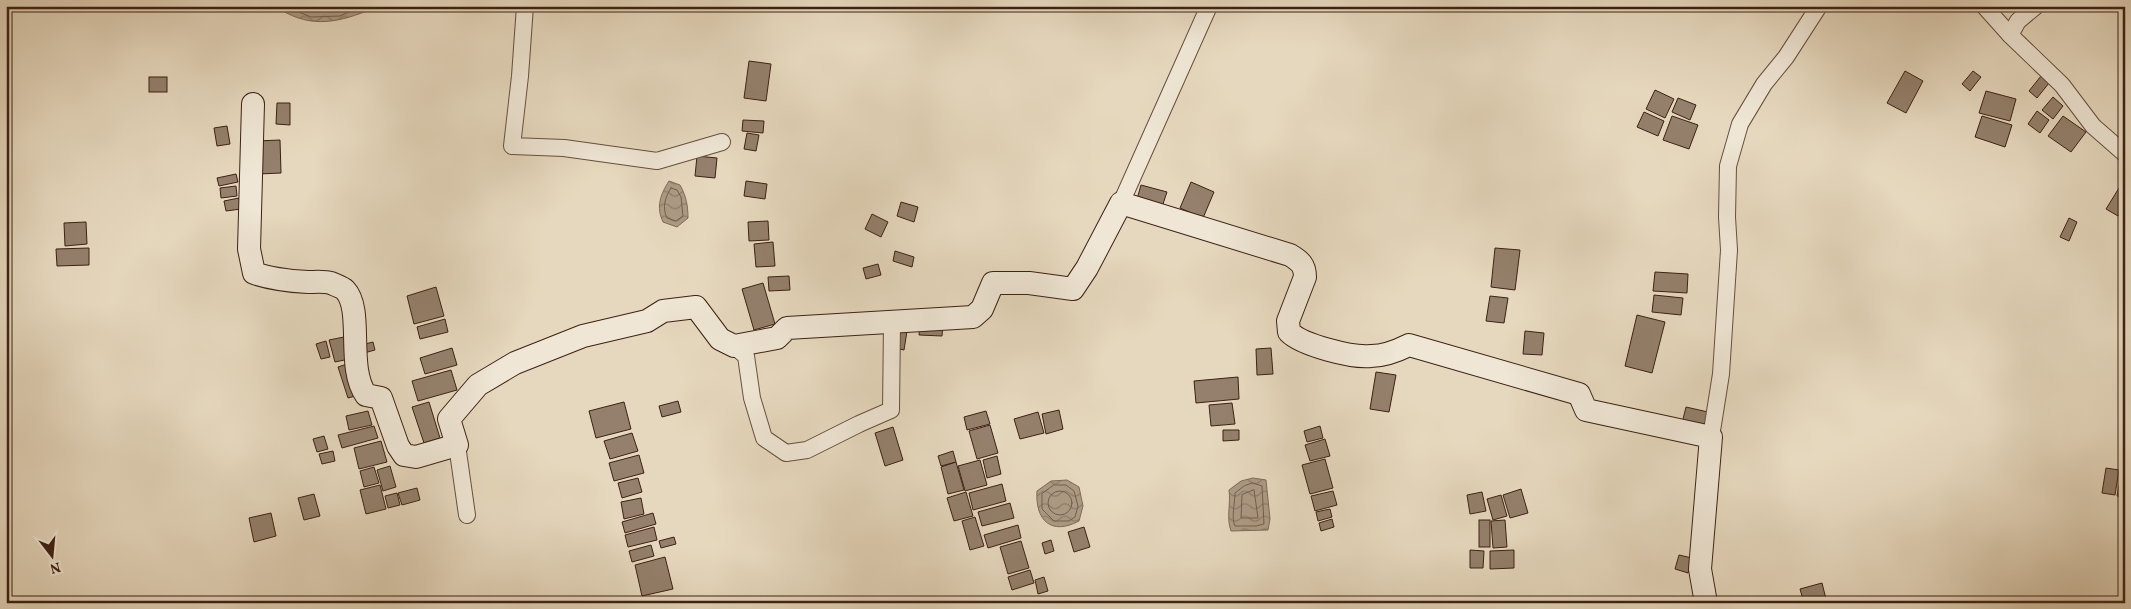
<svg xmlns="http://www.w3.org/2000/svg" width="2131" height="609" font-family="Vollkorn,serif">
<defs>
<pattern id="water-waves" width="16" height="10" patternUnits="userSpaceOnUse" patternTransform="scale(1.25)"><rect width="16" height="10" fill="#ac9a84"/><path d="M0 5q4-4 8 0t8 0" fill="none" stroke="#8d7d6b"/></pattern>
</defs>
<rect width="100%" height="100%" fill="#e6d8be"/>
<filter id="stains"><feTurbulence type="fractalNoise" baseFrequency=".004" numOctaves="4"/><feColorMatrix values="0 0 0 0 .2 0 0 0 0 .09 0 0 0 0 .02 0 0 0 .5 -.17"/></filter>
<radialGradient id="worn" r=".72"><stop offset=".6" stop-color="#630" stop-opacity="0"/><stop offset="1" stop-color="#630" stop-opacity=".3"/></radialGradient>
<g fill="url(#water-waves)" stroke="#7f6a57">
<path d="M275,6H367V11C333,24 307,28 275,6Z"/>
<path d="M669,181L680,185C686,196 688,205 688,218L677,227L663,222C656,207 660,195 669,181Z"/>
<path d="M1253,478L1266,480L1270,519L1268,530L1231,531C1226,517 1231,505 1229,490L1241,481Z"/>
<path d="M1067,480L1079,487L1083,506L1079,521C1051,536 1035,520 1037,491L1051,481Z"/>
</g>
<g fill="none" stroke-linecap="round" stroke-linejoin="round">
<g stroke="#745e4c" stroke-width="1">
<polyline points="284,6 311,17 340,16 362,6"/>
<path d="M671,188L677,190L681,197L683,216L676,221L667,218C662,208 665,197 671,188Z"/>
<path d="M1253,483L1262,486L1264,524L1256,526H1235C1231,519 1235,502 1235,493L1244,486Z"/>
<polygon points="1054,485 1066,485 1074,491 1078,506 1075,517 1069,521 1054,521 1042,509 1042,494"/>
<polygon points="1254,490 1258,518 1241,518 1242,495"/>
<circle cx="1060" cy="503" r="12"/>
</g>
</g>
<g fill="#94806c" stroke="#3c2114">
<polygon points="749,61 771,64 766,101 744,98"/>
<polygon points="1905,71 1923,81 1906,113 1887,103"/>
<polygon points="1973,71 1981,77 1970,91 1962,84"/>
<polygon points="2041,76 2049,83 2037,98 2029,91"/>
<rect x="149" y="77" width="18" height="15"/>
<polygon points="1655,90 1674,99 1665,118 1646,109"/>
<polygon points="1986,91 2016,99 2010,121 1979,113"/>
<polygon points="2053,97 2063,106 2053,119 2042,110"/>
<polygon points="1678,98 1696,105 1690,120 1672,112"/>
<polygon points="277,103 290,103 290,125 276,124"/>
<polygon points="2037,111 2049,120 2040,133 2028,124"/>
<polygon points="1644,112 1664,121 1658,136 1637,127"/>
<polygon points="1672,116 1698,125 1689,149 1663,140"/>
<polygon points="1982,116 2012,125 2005,147 1975,137"/>
<polygon points="2063,116 2086,132 2071,152 2048,136"/>
<polygon points="743,120 764,121 763,133 742,131"/>
<polygon points="227,126 230,144 217,146 214,128"/>
<polygon points="747,133 759,135 756,151 744,149"/>
<polygon points="280,140 281,173 258,174 256,141"/>
<polygon points="697,156 717,158 715,178 695,176"/>
<polygon points="236,174 238,182 219,186 217,178"/>
<polygon points="746,181 767,184 765,199 744,196"/>
<polygon points="1191,182 1214,192 1203,218 1180,208"/>
<polygon points="1141,185 1167,192 1162,207 1137,199"/>
<polygon points="236,186 237,196 221,198 220,188"/>
<polygon points="2119,188 2125,192 2125,206 2118,216 2106,209"/>
<polygon points="239,198 241,209 226,211 224,201"/>
<polygon points="901,202 918,207 914,222 897,216"/>
<polygon points="872,214 888,222 881,237 865,229"/>
<polygon points="2069,218 2077,222 2069,241 2060,237"/>
<polygon points="768,221 769,240 749,241 748,222"/>
<polygon points="86,222 87,244 65,246 64,223"/>
<polygon points="773,242 775,266 756,267 754,244"/>
<polygon points="89,248 89,265 57,266 56,249"/>
<polygon points="1495,248 1520,250 1515,290 1491,287"/>
<polygon points="895,251 914,257 912,267 893,261"/>
<polygon points="878,264 881,275 866,279 863,268"/>
<polygon points="1655,272 1688,274 1687,293 1653,291"/>
<polygon points="789,276 790,290 769,291 768,277"/>
<polygon points="763,283 775,324 754,330 742,289"/>
<polygon points="436,287 444,316 414,324 407,296"/>
<polygon points="1654,295 1683,298 1681,315 1652,312"/>
<polygon points="1490,296 1508,298 1504,323 1486,321"/>
<polygon points="1637,315 1665,322 1652,373 1625,366"/>
<polygon points="445,319 448,332 420,339 417,327"/>
<polygon points="920,322 943,324 942,336 919,335"/>
<polygon points="896,330 907,331 904,350 894,348"/>
<polygon points="1525,331 1544,333 1542,355 1523,354"/>
<polygon points="344,337 349,359 335,362 329,340"/>
<polygon points="326,341 330,357 321,359 316,344"/>
<polygon points="373,342 375,350 364,353 361,345"/>
<polygon points="452,348 457,365 425,374 420,358"/>
<polygon points="1271,348 1273,374 1257,375 1256,349"/>
<polygon points="350,363 359,395 348,398 338,367"/>
<polygon points="451,370 457,390 418,401 412,381"/>
<polygon points="1376,372 1396,375 1389,412 1370,409"/>
<polygon points="1238,377 1239,399 1196,403 1194,381"/>
<polygon points="678,401 681,412 662,417 659,406"/>
<polygon points="429,402 440,438 424,443 412,407"/>
<polygon points="624,402 631,429 596,438 589,411"/>
<polygon points="1232,403 1235,424 1211,426 1209,405"/>
<polygon points="1686,407 1708,412 1704,428 1682,423"/>
<polygon points="1059,410 1063,429 1046,434 1042,414"/>
<polygon points="368,411 372,425 349,430 346,416"/>
<polygon points="986,411 990,424 967,430 964,417"/>
<polygon points="1038,412 1044,433 1020,439 1014,419"/>
<polygon points="990,425 998,453 977,459 969,431"/>
<polygon points="374,426 378,438 342,448 338,435"/>
<polygon points="1320,426 1323,438 1307,442 1304,431"/>
<polygon points="893,427 903,460 885,466 875,433"/>
<polygon points="1223,430 1239,430 1239,440 1223,441"/>
<polygon points="632,433 638,451 610,459 604,441"/>
<polygon points="324,436 328,449 317,452 313,439"/>
<polygon points="1325,439 1330,456 1310,461 1305,445"/>
<polygon points="381,441 387,462 359,469 354,448"/>
<polygon points="333,451 335,461 322,464 319,454"/>
<polygon points="953,451 956,462 941,466 938,456"/>
<polygon points="639,455 644,473 614,481 609,463"/>
<polygon points="997,456 1001,474 987,478 983,460"/>
<polygon points="1325,459 1333,488 1310,494 1302,465"/>
<polygon points="980,460 987,485 965,491 958,466"/>
<polygon points="956,462 964,490 948,494 941,467"/>
<polygon points="390,466 396,487 383,491 377,470"/>
<polygon points="374,467 379,483 364,487 360,471"/>
<polygon points="2106,468 2119,470 2115,495 2102,493"/>
<polygon points="2122,470 2125,470 2125,497 2117,496"/>
<polygon points="638,478 642,492 622,498 618,483"/>
<polygon points="1002,484 1006,501 973,510 969,493"/>
<polygon points="380,485 386,509 366,514 360,490"/>
<polygon points="417,488 420,500 402,505 398,493"/>
<polygon points="1521,489 1528,513 1510,518 1503,495"/>
<polygon points="1333,491 1337,505 1315,511 1311,496"/>
<polygon points="966,492 973,516 954,521 947,498"/>
<polygon points="1482,492 1486,511 1470,514 1467,495"/>
<polygon points="397,493 400,505 388,508 385,496"/>
<polygon points="314,494 320,516 304,520 298,498"/>
<polygon points="1501,495 1507,516 1493,520 1487,499"/>
<polygon points="641,498 644,514 624,519 621,502"/>
<polygon points="1010,503 1014,518 982,526 978,512"/>
<polygon points="1330,509 1332,517 1318,521 1316,512"/>
<polygon points="271,513 276,536 254,542 249,518"/>
<polygon points="653,513 656,524 625,533 622,522"/>
<polygon points="975,517 984,546 970,550 962,521"/>
<polygon points="1332,519 1334,527 1321,531 1319,523"/>
<rect x="1479" y="520" width="11" height="27"/>
<polygon points="1505,520 1507,547 1493,548 1491,521"/>
<polygon points="1018,525 1021,538 988,548 984,535"/>
<polygon points="654,527 657,540 628,547 625,535"/>
<polygon points="1084,527 1090,547 1074,552 1068,532"/>
<polygon points="674,537 676,544 661,548 659,541"/>
<polygon points="1051,540 1054,551 1045,554 1042,543"/>
<polygon points="1021,541 1029,568 1008,574 1000,547"/>
<polygon points="651,545 654,556 632,562 629,551"/>
<polygon points="1470,550 1484,551 1483,568 1470,568"/>
<polygon points="1514,550 1514,568 1490,569 1490,551"/>
<polygon points="1679,555 1692,558 1688,573 1675,569"/>
<polygon points="665,557 673,589 642,596 635,565"/>
<polygon points="1030,570 1034,583 1012,590 1008,577"/>
<polygon points="1044,577 1048,591 1038,594 1035,580"/>
<polygon points="1822,583 1827,603 1804,603 1800,589"/>
<polygon points="1673,597 1691,601 1691,603 1671,603"/>
</g>
<g fill="none" stroke-linecap="round" stroke-linejoin="round">
<defs>
<g id="street">
<polyline points="525,6 520,76 512,146 564,148 657,161 722,142"/>
<polyline points="1984,6 2010,35"/>
<polyline points="2036,6 2018,21 2010,35 2062,85 2093,126 2125,154"/>
<polyline points="1121,203 1209,6"/>
<polyline points="734,346 746,356 752,398 764,438 786,453 807,450 859,424 891,410 892,322"/>
<polyline points="1711,437 1721,374 1729,250 1727,217 1728,166 1740,124 1764,84 1786,57 1819,6"/>
<polyline points="457,445 467,515"/>
</g>
<path id="secondary" d="M253,104L249,249L254,273C271,279 290,281 308,282C315,282 324,281 331,283C335,285 342,287 345,290C364,310 346,367 366,395L381,398L398,446L404,455L416,457L457,445L449,419L478,385L515,363L583,336L647,321L663,311L696,307L720,339L734,346L777,338L787,328L973,317L982,309L993,283H1029L1073,289L1087,268L1121,203L1290,255C1300,261 1305,265 1305,277L1288,321L1289,332C1302,345 1352,358 1371,356C1385,356 1397,351 1409,345L1579,394L1586,410L1711,437L1700,569L1706,603"/>
</defs>
<use href="#street" stroke="#664f3e" stroke-width="18"/>
<use href="#secondary" stroke="#3c2114" stroke-width="24"/>
<use href="#street" stroke="#efe6d5" stroke-width="16"/>
<use href="#secondary" stroke="#efe6d5" stroke-width="22"/>
</g>
<rect width="2131" height="609" fill="none" stroke="#e6d8be" stroke-width="25"/>
<rect x="8" y="8" width="2116" height="594" fill="none" stroke="#3c2114" stroke-width="2.5"/>
<rect x="12" y="12" width="2106" height="584" fill="none" stroke="#3c2114"/>
<g transform="translate(52 556) rotate(164)" stroke="#efe6d5" stroke-width="4" paint-order="stroke">
<path d="M0-4L9 19L0 12L-9 19Z" fill="#3c2114"/>
<text y="-8" font-size="14" font-weight="bold" text-anchor="middle" fill="#3c2114">N</text>
</g>
<rect width="100%" height="100%" filter="url(#stains)"/>
<rect width="100%" height="100%" fill="url(#worn)"/>
</svg>
